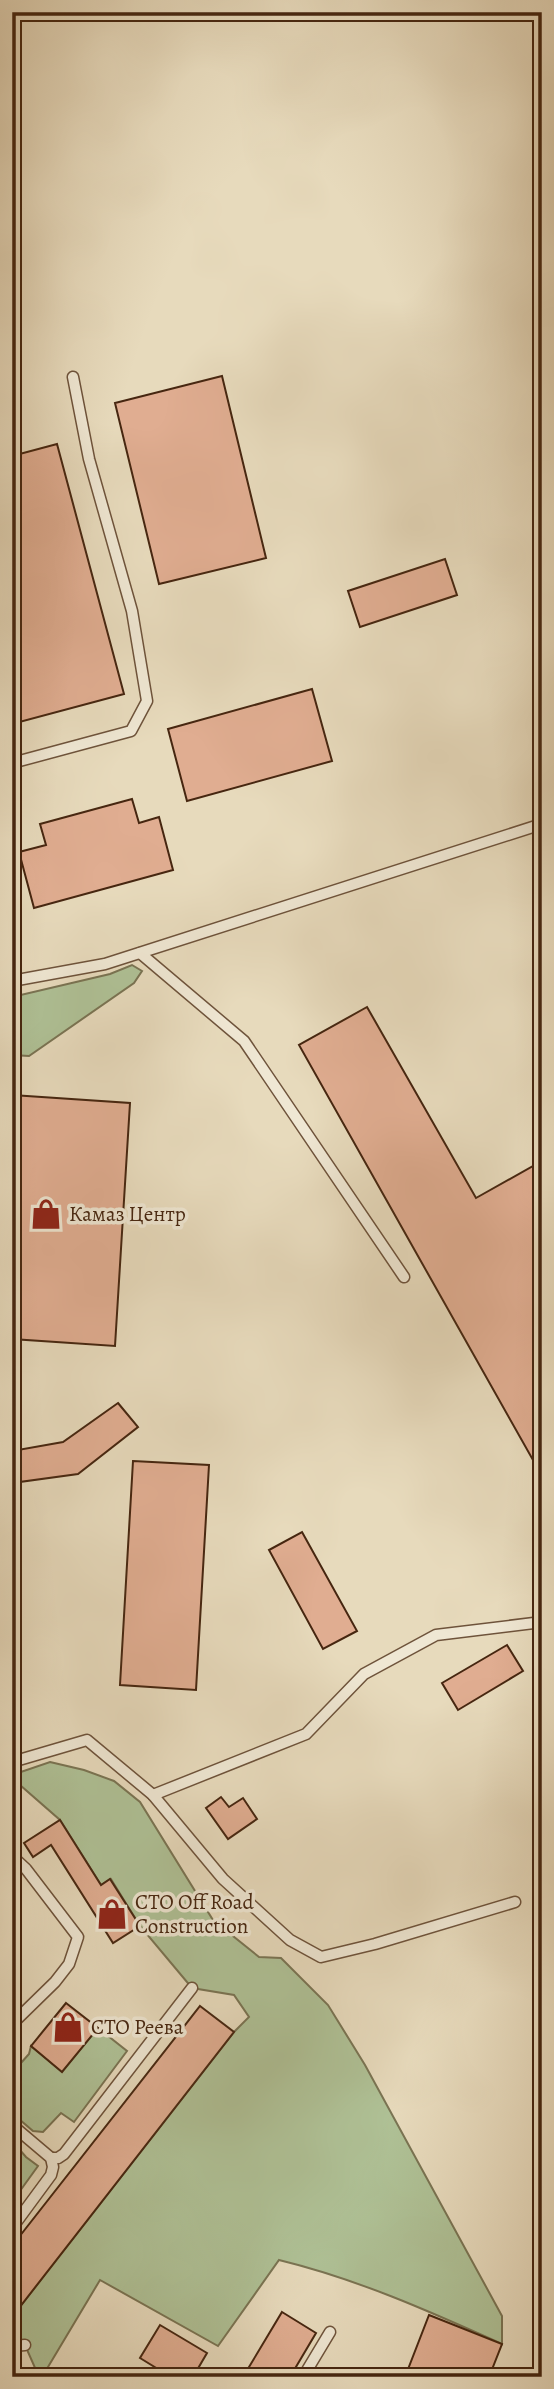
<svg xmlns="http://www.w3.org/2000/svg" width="554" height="2389" font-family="Alegreya,serif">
<rect width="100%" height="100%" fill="#e7dabc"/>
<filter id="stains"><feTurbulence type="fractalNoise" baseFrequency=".00286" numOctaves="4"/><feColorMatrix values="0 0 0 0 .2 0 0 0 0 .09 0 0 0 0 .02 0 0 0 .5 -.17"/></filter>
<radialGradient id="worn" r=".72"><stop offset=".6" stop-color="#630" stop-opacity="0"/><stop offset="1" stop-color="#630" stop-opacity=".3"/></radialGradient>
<g fill="#afc196" stroke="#7a7453" stroke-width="2">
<polygon points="132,965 142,971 134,983 29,1056 12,1055 12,997 110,974"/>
<path d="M50,1762L84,1770L114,1781L140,1802L213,1920L259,1957L281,1958L328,2005L365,2065L502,2316V2344C429,2311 357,2279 279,2260L218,2346L100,2280L42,2377H39L25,2345L12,2334V2317L234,2032L249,2017L234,1995L192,1988L140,1926L111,1879L101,1885L60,1820L12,1778V1775Z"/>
<polygon points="98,2028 127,2051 74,2122 61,2113 43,2132 33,2131 12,2113 12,2073 29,2054 31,2046 62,2071"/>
<polygon points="12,2141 26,2157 38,2166 12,2202"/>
</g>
<g fill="#e0ad91" stroke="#462610" stroke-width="2">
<polygon points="222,376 266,558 159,584 115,403"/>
<polygon points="57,444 124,694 12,724 12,456"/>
<polygon points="445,559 457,595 360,627 348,591"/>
<polygon points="312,689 332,761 187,801 168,729"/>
<polygon points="132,799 139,823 159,817 173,870 34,908 19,852 46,845 40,824"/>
<polygon points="367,1007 476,1198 542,1161 542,1476 299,1045"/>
<polygon points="12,1095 130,1103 115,1346 12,1339"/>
<polygon points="118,1403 138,1427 78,1474 12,1483 12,1451 63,1442"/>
<polygon points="133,1461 209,1465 196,1690 120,1685"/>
<polygon points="302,1532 357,1631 323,1649 269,1550"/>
<polygon points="507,1645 523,1671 458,1710 442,1683"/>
<polygon points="221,1797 229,1807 243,1798 257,1819 228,1839 206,1808"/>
<polygon points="60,1820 101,1885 110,1879 140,1926 113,1943 51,1845 33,1857 24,1843"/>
<polygon points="66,2003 98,2028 62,2072 31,2046"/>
<polygon points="200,2006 234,2032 12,2317 12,2246"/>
<polygon points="282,2312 316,2333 290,2377 243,2377"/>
<polygon points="429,2315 502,2344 489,2377 405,2377"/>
<polygon points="160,2325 207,2353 193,2377 171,2377 140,2358"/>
</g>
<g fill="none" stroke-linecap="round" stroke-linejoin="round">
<defs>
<g id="service">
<polyline points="12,763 131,731 147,701 132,611 89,459 73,377"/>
<polyline points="140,953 244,1041 404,1277"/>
<polyline points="12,981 105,964 542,824"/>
<polyline points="12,1762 87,1740 153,1795 223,1879 290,1940 321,1957 375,1944 515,1902"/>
<polyline points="153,1795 306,1734 364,1674 436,1635 542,1622"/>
<polyline points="12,1856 26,1869 78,1937 69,1964 55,1982 12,2024"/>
<polyline points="12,2125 51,2158 53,2167 51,2175 12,2228"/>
<polyline points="51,2158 58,2158 64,2154 192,1988"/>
<polyline points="12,2346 25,2345"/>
<polyline points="303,2377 330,2332"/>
</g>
</defs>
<use href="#service" stroke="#6e533b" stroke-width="13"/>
<use href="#service" stroke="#efe7d3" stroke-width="10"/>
</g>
<defs>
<symbol id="shop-bare" viewBox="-9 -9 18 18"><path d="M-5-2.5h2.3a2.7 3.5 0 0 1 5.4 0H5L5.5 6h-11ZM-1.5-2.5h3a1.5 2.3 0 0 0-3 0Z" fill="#8f2418" stroke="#efe7d3" stroke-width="2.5" paint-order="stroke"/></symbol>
</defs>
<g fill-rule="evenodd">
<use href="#shop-bare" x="24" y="1192" width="44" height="44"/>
<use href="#shop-bare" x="90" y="1892" width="44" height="44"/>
<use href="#shop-bare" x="46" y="2005" width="44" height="44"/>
</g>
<g text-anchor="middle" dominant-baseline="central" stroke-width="7" stroke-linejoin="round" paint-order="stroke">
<g font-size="21" fill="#462610" stroke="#efe7d3" text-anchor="start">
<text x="69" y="1214">Камаз Центр</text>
<text x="135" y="1902">СТО Off Road<tspan x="135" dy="24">Construction</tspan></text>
<text x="91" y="2027">СТО Реева</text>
</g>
</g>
<rect width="554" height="2389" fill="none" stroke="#e7dabc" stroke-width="42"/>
<rect x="14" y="14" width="526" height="2361" fill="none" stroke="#462610" stroke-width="3.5"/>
<rect x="21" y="21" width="512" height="2347" fill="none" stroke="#462610" stroke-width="2"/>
<rect width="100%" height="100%" filter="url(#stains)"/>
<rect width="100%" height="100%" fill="url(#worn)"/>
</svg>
